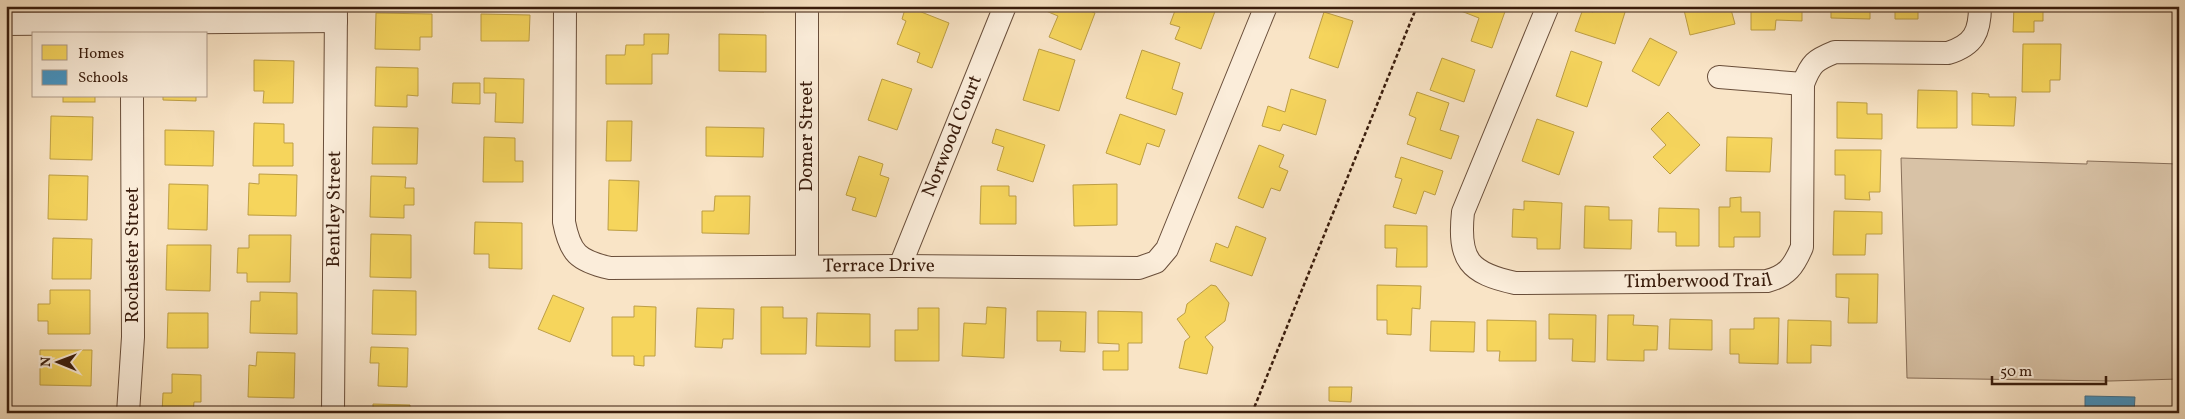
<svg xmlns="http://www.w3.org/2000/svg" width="2185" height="419" font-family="Vollkorn,serif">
<rect width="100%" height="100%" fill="#f9e4c6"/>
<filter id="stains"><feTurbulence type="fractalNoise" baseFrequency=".004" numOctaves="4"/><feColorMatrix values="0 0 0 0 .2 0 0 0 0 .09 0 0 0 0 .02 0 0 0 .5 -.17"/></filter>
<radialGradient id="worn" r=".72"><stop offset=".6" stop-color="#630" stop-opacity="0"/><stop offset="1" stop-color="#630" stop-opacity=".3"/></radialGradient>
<polygon fill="#d8c2a6" stroke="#886f59" points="1901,158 2087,164 2087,161 2179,164 2179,379 2110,381 1907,378"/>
<g fill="#f6d55c" stroke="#bd9e44">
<polygon points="720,6 764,6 764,12 720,11"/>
<polygon points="906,6 949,23 932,68 917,62 920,53 897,44 906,21 902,19"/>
<polygon points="1048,6 1078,6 1095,13 1081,50 1049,37 1058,16 1046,11"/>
<polygon points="1189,6 1217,6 1201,49 1175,39 1180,27 1170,24 1176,8 1187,12"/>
<polygon points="1463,6 1507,6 1492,48 1471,41 1479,18 1461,11"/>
<polygon points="1595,6 1627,6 1615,44 1575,31 1583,9 1593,12"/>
<polygon points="1683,6 1730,6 1735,24 1690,35"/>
<polygon points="1751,6 1802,6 1802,21 1776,20 1775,30 1751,30"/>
<polygon points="1831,6 1870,6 1870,19 1831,18"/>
<polygon points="1895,6 1945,6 1945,10 1918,9 1918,19 1895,19"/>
<polygon points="2014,6 2055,6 2055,10 2043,9 2043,21 2034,21 2034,32 2013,32"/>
<polygon points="1324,12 1353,21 1338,68 1309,58"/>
<polygon points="376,13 432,14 432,37 420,37 420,50 375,49"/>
<polygon points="481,14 530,15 529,41 481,41"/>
<polygon points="644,34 669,34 668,54 652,54 652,84 606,84 606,55 625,55 626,45 644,45"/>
<polygon points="719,34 766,35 766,72 719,71"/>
<polygon points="1650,38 1677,52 1659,86 1632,71"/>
<polygon points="2023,44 2061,44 2060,80 2050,80 2050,92 2022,92"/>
<polygon points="1039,49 1075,60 1059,111 1023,100"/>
<polygon points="1142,50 1180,63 1172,89 1183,93 1176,115 1126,98"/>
<polygon points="1571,51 1602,62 1587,107 1556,96"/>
<polygon points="1442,58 1475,70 1464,102 1430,90"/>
<polygon points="254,60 294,61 293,103 263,103 264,91 254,91"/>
<polygon points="376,67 418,68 418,96 407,95 407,107 375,106"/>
<polygon points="484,78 524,79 523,123 495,122 496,93 484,93"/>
<polygon points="882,79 912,89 897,130 868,120"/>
<polygon points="453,83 480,83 480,104 452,103"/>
<polygon points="1291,89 1326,100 1316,135 1283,124 1280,131 1262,126 1268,106 1285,112"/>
<polygon points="1918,90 1957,91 1957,128 1917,128"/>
<polygon points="1417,92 1449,103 1440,130 1459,136 1451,159 1407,144 1416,118 1409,115"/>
<polygon points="1972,93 1989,94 1989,97 2016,97 2014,126 1972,125"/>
<rect x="63" y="96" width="32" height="6"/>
<polygon points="163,96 196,96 196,101 163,100"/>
<polygon points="1837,102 1867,103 1867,114 1882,114 1882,139 1837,138"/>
<polygon points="1668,112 1700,145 1670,174 1653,157 1666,145 1651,129"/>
<polygon points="1120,114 1165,130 1159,147 1147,143 1140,165 1106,153"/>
<polygon points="51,116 93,117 92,160 50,159"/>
<polygon points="1537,119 1574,132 1559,175 1522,161"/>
<polygon points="607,121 632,121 631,161 606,161"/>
<polygon points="6,122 9,122 8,159 6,159"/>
<polygon points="254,123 284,124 284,143 293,143 293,166 253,166"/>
<polygon points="373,127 418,128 417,164 372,164"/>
<polygon points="706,127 764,128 763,157 706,156"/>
<polygon points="996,129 1045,145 1033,182 997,170 1004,147 992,143"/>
<polygon points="165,130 214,131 213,166 165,165"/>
<polygon points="484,137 515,138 515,161 523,161 523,182 483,182"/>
<polygon points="1727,137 1772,138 1770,172 1726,171"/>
<polygon points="1259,145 1284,155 1279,167 1288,171 1280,191 1271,188 1263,208 1238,198"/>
<polygon points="1835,150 1881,150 1880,192 1869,192 1870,200 1845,199 1845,175 1835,175"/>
<polygon points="859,156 883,164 880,175 889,178 876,217 852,210 856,198 846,195"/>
<polygon points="1401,157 1443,171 1435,195 1424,191 1416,214 1393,207 1402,179 1395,177"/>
<polygon points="259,174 297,175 296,216 248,215 249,183 259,184"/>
<polygon points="6,175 9,175 8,207 6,207"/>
<polygon points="49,175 88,176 87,220 48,219"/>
<polygon points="371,176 406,177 405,188 414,188 414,205 404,205 404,218 370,217"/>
<polygon points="609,180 639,181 637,231 608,230"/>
<polygon points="169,184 208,185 207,230 168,229"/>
<polygon points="1117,184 1117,225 1074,226 1073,185"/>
<polygon points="981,186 1009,186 1009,196 1016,196 1016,224 980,224"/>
<polygon points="715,196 750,196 749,234 702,233 702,211 714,211"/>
<polygon points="1741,197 1741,212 1760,212 1760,237 1734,237 1734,247 1719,247 1719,207 1730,207 1730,198"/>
<polygon points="1524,201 1562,203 1560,249 1537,249 1537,238 1512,237 1513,209 1524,210"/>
<polygon points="1585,206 1609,207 1609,220 1632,220 1631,249 1584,248"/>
<polygon points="1659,208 1699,209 1699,246 1676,246 1676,232 1658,232"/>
<polygon points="1834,211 1882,212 1882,234 1866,234 1865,255 1833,255"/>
<polygon points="475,222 522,223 522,269 489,268 489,254 474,254"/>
<polygon points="1385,225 1427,226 1427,267 1396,267 1397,248 1385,248"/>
<polygon points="1236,226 1266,238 1252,276 1210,261 1216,243 1228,248"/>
<polygon points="371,234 411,235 411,278 370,277"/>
<polygon points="249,235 291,235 290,282 247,282 247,273 237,273 238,248 249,248"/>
<polygon points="53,238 92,239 91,279 52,279"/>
<polygon points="167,245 211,245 210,291 166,290"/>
<polygon points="1836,274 1878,274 1877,323 1848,323 1849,298 1836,297"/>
<polygon points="1211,285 1216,286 1229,303 1225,321 1205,337 1213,347 1207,374 1179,368 1185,341 1190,337 1177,319 1185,313 1187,304"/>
<polygon points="1377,285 1421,286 1420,309 1412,308 1411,335 1387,334 1387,320 1377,320"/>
<polygon points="50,290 90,290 90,334 48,334 48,321 38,321 38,304 50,304"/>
<polygon points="373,290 416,291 416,335 372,334"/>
<polygon points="260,292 297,293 297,334 250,333 251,301 260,301"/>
<polygon points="553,295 584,308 570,342 538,329"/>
<polygon points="634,306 656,307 655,356 644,356 644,366 634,365 634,356 612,356 612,317 634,317"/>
<polygon points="761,307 783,307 783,318 807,318 806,354 761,354"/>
<polygon points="987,307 1006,308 1004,358 962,356 964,323 986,324"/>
<polygon points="697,308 734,309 733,339 723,339 722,348 695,347"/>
<polygon points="918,308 939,308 939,361 895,361 895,330 918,330"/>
<polygon points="1037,311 1086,312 1085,352 1060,351 1061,341 1037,341"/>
<polygon points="1098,311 1142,312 1142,343 1128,343 1128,370 1103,370 1103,351 1119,351 1119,344 1098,343"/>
<polygon points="168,313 208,313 208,348 167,348"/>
<polygon points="817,313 870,314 870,347 816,346"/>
<polygon points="1549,314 1596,315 1595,362 1572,361 1573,339 1549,339"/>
<polygon points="1608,315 1634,315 1633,325 1658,326 1657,350 1644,350 1644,361 1607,360"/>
<polygon points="1754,318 1779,318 1778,364 1739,363 1739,354 1730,354 1730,329 1754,329"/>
<polygon points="1670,319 1712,320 1712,350 1669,349"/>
<polygon points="1487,320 1536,321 1536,361 1499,361 1500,351 1487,351"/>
<polygon points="1788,320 1831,321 1831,346 1811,345 1811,363 1787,363"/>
<polygon points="1431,321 1475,322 1474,352 1430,351"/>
<polygon points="371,347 408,348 407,387 378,386 379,363 370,363"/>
<polygon points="40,350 92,350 91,386 40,385"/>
<polygon points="257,352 295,353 294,398 248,397 249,365 256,366"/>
<polygon points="172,374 201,375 201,402 194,402 193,413 162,413 163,393 172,393"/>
<polygon points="1329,387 1352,387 1351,402 1329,401"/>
<polygon points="373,404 410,405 410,413 373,413"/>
<polygon points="52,410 91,412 91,413 52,413"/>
</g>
<polygon fill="#4393c3" stroke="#406f8c" points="2085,396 2135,397 2134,413 2085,413"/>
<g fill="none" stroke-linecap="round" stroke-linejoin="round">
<defs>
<g id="minor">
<path id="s1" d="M565,6L564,222C570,253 578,261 610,268L900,266L1139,268L1156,262L1167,249L1266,6"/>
<polyline points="807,6 807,266"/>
<path id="s2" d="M1548,6L1463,212C1458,260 1469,273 1515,283L1767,281C1787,276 1794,266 1802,247L1803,84C1811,63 1815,60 1835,52L1948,53C1974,45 1980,32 1980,6"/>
<polyline points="6,24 336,21"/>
<polyline points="1719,77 1803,84"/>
<path id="s3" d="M900,266L1005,6"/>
<polyline points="128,413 133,337 132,96"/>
<path id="s4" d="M333,413L336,6"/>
</g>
</defs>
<use href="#minor" stroke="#694e3a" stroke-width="24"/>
<polyline stroke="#391c0c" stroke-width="2.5" stroke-dasharray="4 2.5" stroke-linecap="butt" points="1252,413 1417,6"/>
<use href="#minor" stroke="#fbedda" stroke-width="22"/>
</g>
<g text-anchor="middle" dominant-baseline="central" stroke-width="5" stroke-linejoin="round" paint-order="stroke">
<g font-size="19" fill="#391c0c" stroke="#fbedda">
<text transform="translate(807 136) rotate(-90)">Domer Street</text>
<text stroke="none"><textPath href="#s3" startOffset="140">Norwood Court</textPath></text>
<text stroke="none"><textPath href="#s4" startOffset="204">Bentley Street</textPath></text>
<text transform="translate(133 255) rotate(-90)">Rochester Street</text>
<text stroke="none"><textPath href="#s1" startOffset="556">Terrace Drive</textPath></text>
<text stroke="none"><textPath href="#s2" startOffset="508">Timberwood Trail</textPath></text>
</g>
</g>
<rect width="2185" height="419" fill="none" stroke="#f9e4c6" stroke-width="25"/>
<rect x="8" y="8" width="2170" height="404" fill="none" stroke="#391c0c" stroke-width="2.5"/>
<rect x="12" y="12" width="2160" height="394" fill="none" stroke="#391c0c"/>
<rect x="32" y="32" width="175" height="65" fill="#fbedda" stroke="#ad9988"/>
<rect x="42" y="45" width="25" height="15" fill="#f6d55c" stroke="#ad9988"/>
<text x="78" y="58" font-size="15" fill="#391c0c">Homes</text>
<rect x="42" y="70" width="25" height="15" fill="#4393c3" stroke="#ad9988"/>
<text x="78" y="82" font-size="15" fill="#391c0c">Schools</text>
<g transform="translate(58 362) rotate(271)" stroke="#fbedda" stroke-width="4" paint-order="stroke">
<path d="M0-4L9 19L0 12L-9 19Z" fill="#391c0c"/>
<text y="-8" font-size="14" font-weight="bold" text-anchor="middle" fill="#391c0c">N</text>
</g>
<path d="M1992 376v8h114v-8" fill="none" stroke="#391c0c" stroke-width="2.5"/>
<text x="2000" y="376" font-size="15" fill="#391c0c" stroke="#fbedda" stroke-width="4" paint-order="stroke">50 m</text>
<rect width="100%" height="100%" filter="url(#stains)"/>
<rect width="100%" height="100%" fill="url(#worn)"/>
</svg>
